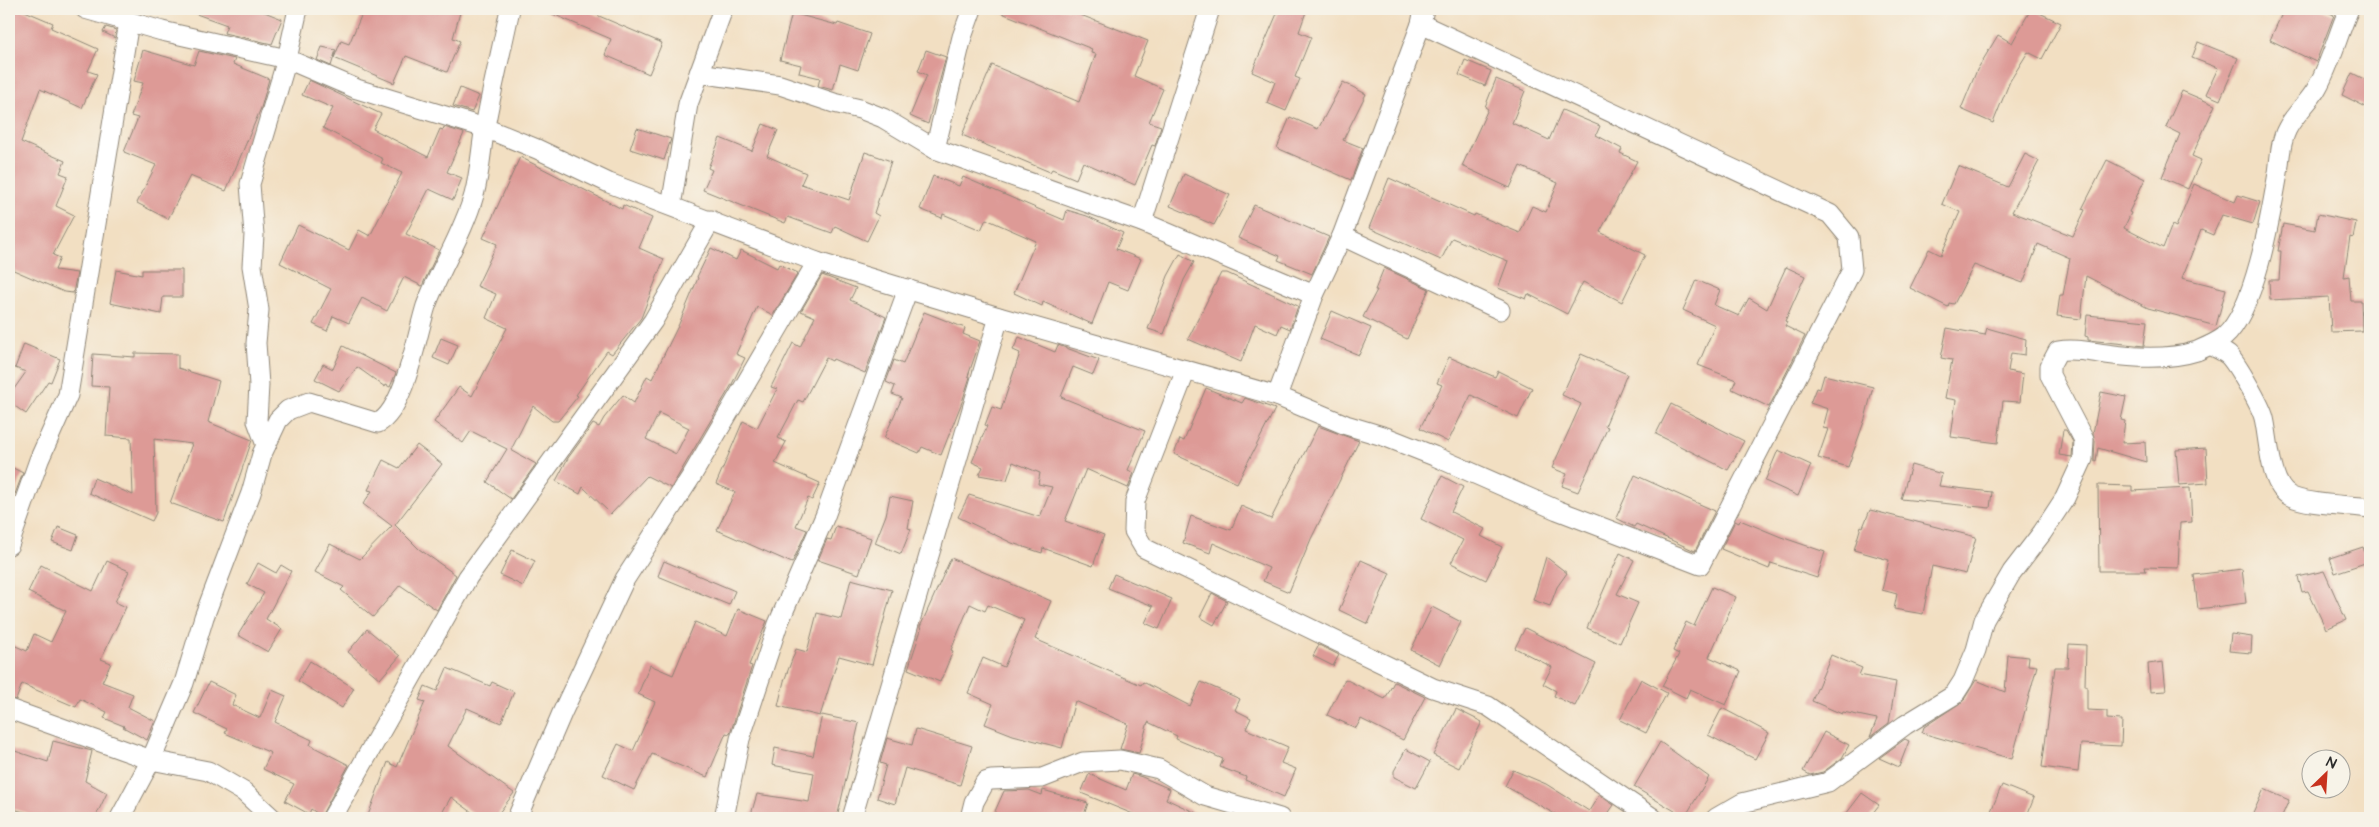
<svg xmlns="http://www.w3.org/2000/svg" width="2379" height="827" font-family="'Architects Daughter',sans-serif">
<rect width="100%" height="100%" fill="#f7f3e8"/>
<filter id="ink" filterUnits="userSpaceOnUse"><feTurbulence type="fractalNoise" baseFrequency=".02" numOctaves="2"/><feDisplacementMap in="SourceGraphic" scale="10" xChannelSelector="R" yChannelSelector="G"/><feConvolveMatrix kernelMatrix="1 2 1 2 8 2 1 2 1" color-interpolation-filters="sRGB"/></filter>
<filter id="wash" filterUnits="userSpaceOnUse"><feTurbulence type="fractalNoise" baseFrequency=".0096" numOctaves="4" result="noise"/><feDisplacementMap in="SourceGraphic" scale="20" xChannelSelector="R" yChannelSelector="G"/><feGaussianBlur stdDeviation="1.12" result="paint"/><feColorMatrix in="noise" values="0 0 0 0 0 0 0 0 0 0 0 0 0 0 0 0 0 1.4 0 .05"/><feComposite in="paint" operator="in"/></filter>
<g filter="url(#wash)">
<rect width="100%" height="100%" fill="#f2dfc2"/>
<g id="blocks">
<g fill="#dd9a96" fill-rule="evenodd">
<polygon points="9,9 20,9 53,23 51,28 98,49 88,71 97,74 82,108 40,89 21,142 65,161 60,173 68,176 56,206 74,215 53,255 60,258 55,270 77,273 73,293 64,292 9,268"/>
<polygon points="188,9 257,9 282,19 272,44 224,33 227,25 188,11"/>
<polygon points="364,9 461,9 453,38 460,41 447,72 406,56 394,83 334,58 341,41 349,44"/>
<polygon points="541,9 594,9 592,13 662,43 649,74 605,55 611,39"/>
<polygon points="992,9 1080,9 1078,14 1148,41 1134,76 1163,89 1149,122 1161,126 1155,146 1152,145 1135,185 1083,162 1076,179 1052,169 1050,172 962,135 992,65 1079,102 1096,54 1091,53 1092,49"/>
<polygon points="1279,9 1307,9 1299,32 1311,37 1295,77 1300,79 1286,111 1267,103 1275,82 1252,72"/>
<polygon points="2031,9 2061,23 2042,59 2028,52 2010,81 1993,123 1961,109 1977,70 1998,35 2012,43"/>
<polygon points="2284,9 2321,9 2334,15 2316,62 2270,40"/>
<polygon points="792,13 837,25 838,23 870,34 858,70 840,64 833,90 818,86 820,78 799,73 801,65 780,60"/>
<polygon points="106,27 116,30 115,38 103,32"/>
<polygon points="2198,42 2238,58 2220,100 2206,94 2218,68 2192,58"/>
<polygon points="322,47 336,50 331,66 317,60"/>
<polygon points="143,50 194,65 199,51 235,59 233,64 269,79 261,108 226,191 190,176 168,219 137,203 156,165 124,152 138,118 131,116 143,83 134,81"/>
<polygon points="926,50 946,57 928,124 910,116 927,75 918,71"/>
<polygon points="1465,60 1491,71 1485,86 1459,75"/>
<polygon points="2352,73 2370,82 2370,109 2342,95"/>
<polygon points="1496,79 1525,91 1512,123 1549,140 1562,110 1600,126 1596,135 1622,149 1620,153 1637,161 1600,232 1645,255 1622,302 1583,282 1567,314 1528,294 1526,299 1498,288 1508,261 1452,238 1441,260 1369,228 1389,178 1474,216 1475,214 1520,233 1532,206 1546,212 1558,183 1520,166 1510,188 1462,166 1488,109 1485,107"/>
<polygon points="309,80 381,114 373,129 428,157 440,129 443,130 444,127 464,133 447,172 462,178 453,200 429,189 406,234 439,250 422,286 404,277 387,311 362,298 349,323 333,316 327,331 313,324 331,289 280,263 298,225 349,250 359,230 370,236 402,173 381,163 383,159 323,128 333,108 302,95"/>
<polygon points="1343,82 1366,94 1343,140 1363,148 1351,180 1277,148 1290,117 1318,129"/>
<polygon points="460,88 479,96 472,112 453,106"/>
<polygon points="2182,91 2215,105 2192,156 2201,160 2188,189 2162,177 2180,134 2166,127"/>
<polygon points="763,124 778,130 767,156 806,173 801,184 849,200 865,152 891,161 874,213 879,216 867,241 835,226 832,233 788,217 785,223 703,190 712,170 708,168 720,138 752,151"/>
<polygon points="637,128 671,139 664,160 630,149"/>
<polygon points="2025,154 2039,161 2012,212 2073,236 2085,210 2082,209 2107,160 2145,179 2129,212 2131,213 2124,228 2163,248 2172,225 2176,227 2194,184 2235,202 2238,195 2260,202 2253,224 2222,215 2213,235 2201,230 2182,278 2226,289 2216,326 2148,308 2086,276 2081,319 2057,316 2060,295 2063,295 2070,258 2038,244 2023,283 1974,265 1954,304 1949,303 1948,307 1910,288 1929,249 1941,255 1960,212 1942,204 1958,166 2008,187"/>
<polygon points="520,157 622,209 623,205 652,218 639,248 664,259 641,318 612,354 607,351 576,395 578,396 558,421 552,421 533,406 511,450 536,464 511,499 487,482 507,449 471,431 463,443 434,422 459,387 472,396 507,328 486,318 496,294 477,286 497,244 483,238"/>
<polygon points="1184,174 1230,195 1214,225 1170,206"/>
<polygon points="933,176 959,186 963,177 1064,220 1067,210 1087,216 1123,233 1116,249 1141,259 1128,290 1108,282 1092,324 1043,302 1042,306 1014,293 1036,241 986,219 981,230 943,214 942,218 920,209"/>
<polygon points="1254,205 1329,237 1312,274 1278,260 1280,256 1238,238"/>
<polygon points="2318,214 2356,222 2353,238 2350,237 2344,277 2349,276 2351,301 2361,301 2362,331 2331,332 2329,297 2270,300 2269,280 2279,280 2281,251 2278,251 2283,224 2315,230"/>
<path d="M711,248L736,260L741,250L777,268L779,264L798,273L773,315L757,307L736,354L745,358L731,386L671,488L647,476L611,514L583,487L580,494L556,481L568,458L593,424L599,427L604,418L623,395L634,403L647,376L652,379L679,324L698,278L697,277ZM659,413L689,428L676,454L646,439Z"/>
<polygon points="1180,254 1194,262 1184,280 1164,334 1148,329 1168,276"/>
<polygon points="1786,267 1805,276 1785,321 1787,322 1785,326 1805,336 1769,407 1732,389 1736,380 1698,365 1715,325 1683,310 1696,280 1720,290 1714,305 1739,316 1749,298 1767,309"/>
<polygon points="1384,268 1429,289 1407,339 1363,317 1377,290 1375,290"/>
<polygon points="116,270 142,275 142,270 182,270 182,297 163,297 161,314 110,303"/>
<polygon points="1221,273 1227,273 1298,306 1290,329 1281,325 1277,334 1255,324 1241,362 1188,339"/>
<polygon points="822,275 856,288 850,300 886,317 865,373 833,359 832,361 826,358 803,402 798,400 778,438 786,442 775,463 820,483 812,500 808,498 796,526 807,530 792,563 717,530 735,492 716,484 743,421 757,428 777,389 771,387 793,343 800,347 815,317 801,311"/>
<polygon points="1332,311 1371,328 1359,355 1320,339"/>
<polygon points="924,312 965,328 963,334 980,341 968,376 970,377 962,402 941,455 922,447 919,453 884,438 902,398 892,394 895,386 886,382 894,360 903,364"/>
<polygon points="2087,315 2147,321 2144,346 2088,340 2088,337 2085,336"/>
<polygon points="1947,328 1985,335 1987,328 2026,339 2025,355 2011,353 2008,371 2023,374 2020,402 2003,401 1998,443 1951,437 1956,400 1945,398 1952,360 1941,358"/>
<polygon points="1019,337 1055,352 1058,345 1099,360 1093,375 1073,367 1061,397 1145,431 1128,470 1134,473 1128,488 1086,469 1065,521 1104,535 1093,566 1043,548 1042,553 1012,543 958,517 969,495 1040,517 1052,487 1038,484 1040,473 1013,462 1007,480 979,475 983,467 972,462 987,426 985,425 992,407 1001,410 1020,353 1013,350"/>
<polygon points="441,338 458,345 449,365 433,358"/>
<polygon points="24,344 60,359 51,382 48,381 26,414 9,402 9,396 26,372 15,368"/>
<polygon points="343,346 396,373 390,387 386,385 385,387 357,367 339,391 315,379 323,364 333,369"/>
<polygon points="135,353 178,354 178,368 219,381 208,422 252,440 224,522 170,503 192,444 154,439 156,513 152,521 89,493 94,478 133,495 131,438 106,436 109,387 91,386 93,354 135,357"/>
<polygon points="1581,354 1627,374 1605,426 1608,427 1578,492 1562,486 1567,474 1552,468 1581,404 1562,395"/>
<polygon points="1449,357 1495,377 1498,371 1532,388 1518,418 1471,395 1448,442 1420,428 1442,385 1437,383"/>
<polygon points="1824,375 1873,387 1865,419 1848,467 1818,458 1828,429 1823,428 1828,409 1810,403 1816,388 1820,389"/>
<polygon points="1206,388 1242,403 1245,398 1275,409 1237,483 1174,454 1180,439 1184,441"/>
<polygon points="2101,392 2126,397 2121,420 2125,421 2122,443 2145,442 2146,462 2098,448 2096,461 2094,460 2095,441 2093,433"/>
<polygon points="1671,404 1744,441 1728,470 1656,434"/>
<polygon points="1318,426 1359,441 1311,539 1289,592 1263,581 1269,568 1213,543 1210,553 1183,543 1191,516 1231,530 1241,506 1271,519"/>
<polygon points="2063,430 2066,430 2073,442 2072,457 2059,455"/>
<polygon points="417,445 442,464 395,525 419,549 456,575 437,610 400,585 373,617 341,590 344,587 315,572 330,544 360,559 392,526 363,504 372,491 368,490 383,460 399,468"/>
<polygon points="2206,448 2208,483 2179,485 2176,450"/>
<polygon points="1778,450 1811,465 1798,496 1765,481"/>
<polygon points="1911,465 1942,474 1939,486 1992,492 1990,508 1901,499"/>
<polygon points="9,466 23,473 15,494 9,491"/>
<polygon points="1635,475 1715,511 1695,551 1636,524 1634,527 1616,518"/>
<polygon points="1442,476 1463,487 1451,512 1485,529 1481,536 1502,547 1486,580 1451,563 1463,540 1421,519"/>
<polygon points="2098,485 2132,486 2132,491 2190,488 2192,522 2180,523 2178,568 2145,567 2146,571 2099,571"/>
<polygon points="890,496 913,501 908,528 911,529 901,554 875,543 886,515"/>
<polygon points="1870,510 1976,537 1966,574 1932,566 1923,614 1894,609 1897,594 1882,590 1889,560 1854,550 1861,526 1863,527"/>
<polygon points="1740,520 1781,537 1825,552 1817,578 1771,563 1769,569 1721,549 1735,521 1739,523"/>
<polygon points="836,526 871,538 859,574 818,560 827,539 831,540"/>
<polygon points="58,527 78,535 73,550 52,542"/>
<polygon points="2363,547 2368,562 2335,573 2330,558"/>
<polygon points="512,550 535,561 523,586 500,575"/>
<polygon points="1620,553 1634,560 1617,594 1638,603 1620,643 1587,628"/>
<polygon points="1546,557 1567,573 1557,587 1550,606 1533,600"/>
<polygon points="951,558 1051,601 1035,639 1141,685 1143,682 1190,706 1201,682 1240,699 1235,710 1251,718 1246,729 1288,747 1281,763 1296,769 1284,797 1245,780 1246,777 1220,767 1223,759 1176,739 1177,736 1148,722 1139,753 1120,749 1128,724 1075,701 1062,748 1013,735 985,724 993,704 968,693 983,658 1004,667 1024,620 988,605 985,611 970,604 951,650 953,651 940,682 908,669 921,630 920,627"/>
<polygon points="1361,560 1390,573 1368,624 1339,610"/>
<polygon points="107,561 129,571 115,602 126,607 101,659 111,663 102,682 133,694 128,707 155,721 147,740 123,727 124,726 104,718 107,712 80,699 76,707 22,684 16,700 9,698 9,643 27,651 34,634 51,642 66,611 28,592 41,565 93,591"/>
<polygon points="664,561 735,591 729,605 658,576"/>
<polygon points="258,563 276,573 281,565 291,571 266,619 282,629 268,652 238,635 264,593 247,584"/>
<polygon points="2242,569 2246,603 2198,609 2194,575"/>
<polygon points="2324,571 2346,620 2326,629 2308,591 2302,592 2298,577"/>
<polygon points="1114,574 1172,599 1159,629 1145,623 1153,606 1108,588"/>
<polygon points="851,579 892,590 872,665 839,656 820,716 778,706 784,681 796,649 807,652 817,613 841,619"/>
<polygon points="1712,587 1736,597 1709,657 1741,671 1726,705 1690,689 1686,698 1662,686 1679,654 1673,651 1686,622 1694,626"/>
<polygon points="1212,593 1227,601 1214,625 1200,617"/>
<polygon points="1432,607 1461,622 1440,665 1411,650"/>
<polygon points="738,609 767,621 749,665 752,666 730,734 726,733 707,777 652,754 634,790 603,775 618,744 633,751 655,702 638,694 650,665 673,675 695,622 727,636"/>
<polygon points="1525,628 1596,664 1575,706 1554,696 1556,691 1543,684 1552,667 1515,648"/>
<polygon points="367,629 400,656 380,679 348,652"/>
<polygon points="2231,634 2252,637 2251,653 2229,651"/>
<polygon points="2069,644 2086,645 2085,686 2087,686 2087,710 2107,711 2107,719 2122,720 2121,746 2081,744 2078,772 2042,767 2055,667 2068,667"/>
<polygon points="1319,645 1339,655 1333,666 1313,656"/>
<polygon points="1831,655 1862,668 1859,675 1896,682 1889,723 1870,737 1877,719 1843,712 1842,714 1812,701"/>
<polygon points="2008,655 2029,657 2028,665 2037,666 2012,759 1922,733 1924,727 1963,701 1976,680 2005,692"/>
<polygon points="310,661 354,688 342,708 298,681"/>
<polygon points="2163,662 2166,691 2150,692 2148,664"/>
<polygon points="447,668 490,686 492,682 514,692 501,723 467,708 448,746 514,793 495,818 480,818 451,797 439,818 367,818 388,762 397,767 425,702 419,700 425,686 437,691"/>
<polygon points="1345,679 1385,699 1394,682 1425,697 1403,740 1361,719 1356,728 1327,715"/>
<polygon points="1641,679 1667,693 1646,733 1620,720"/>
<polygon points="209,682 236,695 232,705 260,718 272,690 286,696 275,722 312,740 310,745 349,765 321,816 311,809 309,814 285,801 294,784 263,769 271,753 225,733 227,729 194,713"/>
<polygon points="1722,708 1769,733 1755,759 1708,735"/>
<polygon points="1456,709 1482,722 1459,768 1433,755"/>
<polygon points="822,715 859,723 837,818 750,818 757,794 809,802 814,773 772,765 775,748 813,756"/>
<polygon points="916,729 972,746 960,785 905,768 895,804 877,798 886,765 880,763 887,738 912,745"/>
<polygon points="1824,732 1849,745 1842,758 1823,772 1810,775 1803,771"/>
<polygon points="1905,739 1909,741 1899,767 1879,758"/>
<polygon points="53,741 92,751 85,781 107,793 95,818 26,818 28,813 9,808 9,749 48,762"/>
<polygon points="1660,742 1709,777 1685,817 1634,787"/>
<polygon points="1406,749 1430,762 1416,788 1394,777 1394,771"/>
<polygon points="1513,770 1546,784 1589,811 1599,795 1614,805 1605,818 1562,818 1505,786"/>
<polygon points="1089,774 1126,790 1132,774 1142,777 1170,789 1166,799 1207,818 1143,818 1081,793"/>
<polygon points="2002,785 2034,798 2026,818 1988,818"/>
<polygon points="2264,789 2289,800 2281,818 2251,818"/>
<polygon points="1029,790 1042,795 1043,790 1088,803 1083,818 992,818 1004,791"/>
<polygon points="1862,793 1879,805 1869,818 1843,818"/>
</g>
</g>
</g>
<g filter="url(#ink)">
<use href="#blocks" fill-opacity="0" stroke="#8e8576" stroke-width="1"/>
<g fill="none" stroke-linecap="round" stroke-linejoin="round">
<defs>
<g id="street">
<polyline points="85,9 162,31 287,59 357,89 485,128 537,149 609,183 817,262 691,477 625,579 562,713 517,818"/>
<polyline points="699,73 780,85 834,103 860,109 883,118 935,149 1142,222 1314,295"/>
<polyline points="935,149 962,37 972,9"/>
<polyline points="671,206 688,104 723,9"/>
<polyline points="1142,222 1210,9"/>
<polyline points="1342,236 1500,310"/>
<polyline points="817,262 999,317 1277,396 1346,425 1386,437 1434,456 1557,510 1700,565 1852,270 1849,237 1830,214 1421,24"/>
<path d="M2211,345C2216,348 2223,351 2228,355C2236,362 2261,406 2264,418C2269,438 2269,485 2290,496C2307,505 2350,505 2370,508"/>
<polyline points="1186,370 1135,501 1134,531 1144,548 1433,688 1488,706 1653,818"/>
<polyline points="1277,396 1314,295 1342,236 1421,24 1424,9"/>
<polyline points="266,445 257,421 259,385 256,343 259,310 252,266 254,235 250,184 287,59 298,9"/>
<polyline points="9,545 39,460 68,395 129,22"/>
<polyline points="9,709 151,760 208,771 244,792 272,818"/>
<path d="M120,818L151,760L184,683L204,617L251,493L262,454L278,420L288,410L309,402L378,423C405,409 417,334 426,306C440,268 463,234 474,195C480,173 481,149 485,127C492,88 502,48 510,9"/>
<polyline points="332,818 468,577 653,321 711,220"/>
<polyline points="724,818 740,739 778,624 825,516 908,289"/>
<polyline points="852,818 999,317"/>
<polyline points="970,818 974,802 985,782 991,780 1042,778 1083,762 1120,760 1159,769 1205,796 1280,818"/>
<path d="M1716,818L1742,803L1828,782L1905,725L1954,695L1963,681L1976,650L1984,620L2012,572L2042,533L2065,498L2083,459L2084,440L2050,375V366L2058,351C2074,348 2090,352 2106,354C2135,358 2169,360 2197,351C2206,347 2216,343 2224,337C2255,311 2271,214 2278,173C2280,159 2280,142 2287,129C2295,113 2310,102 2318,86C2331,62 2338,34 2349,9"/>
</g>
</defs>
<use href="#street" stroke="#8e8576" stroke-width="21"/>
<use href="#street" stroke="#fff" stroke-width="19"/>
</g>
</g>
<rect width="2379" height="827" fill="none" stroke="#f7f3e8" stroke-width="30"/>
<g transform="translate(2326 774) rotate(25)"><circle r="24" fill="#f7f3e8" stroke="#a5a39c"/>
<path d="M0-4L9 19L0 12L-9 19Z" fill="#c8321e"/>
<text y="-8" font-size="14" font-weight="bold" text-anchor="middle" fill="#2b2b2b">N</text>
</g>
</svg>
